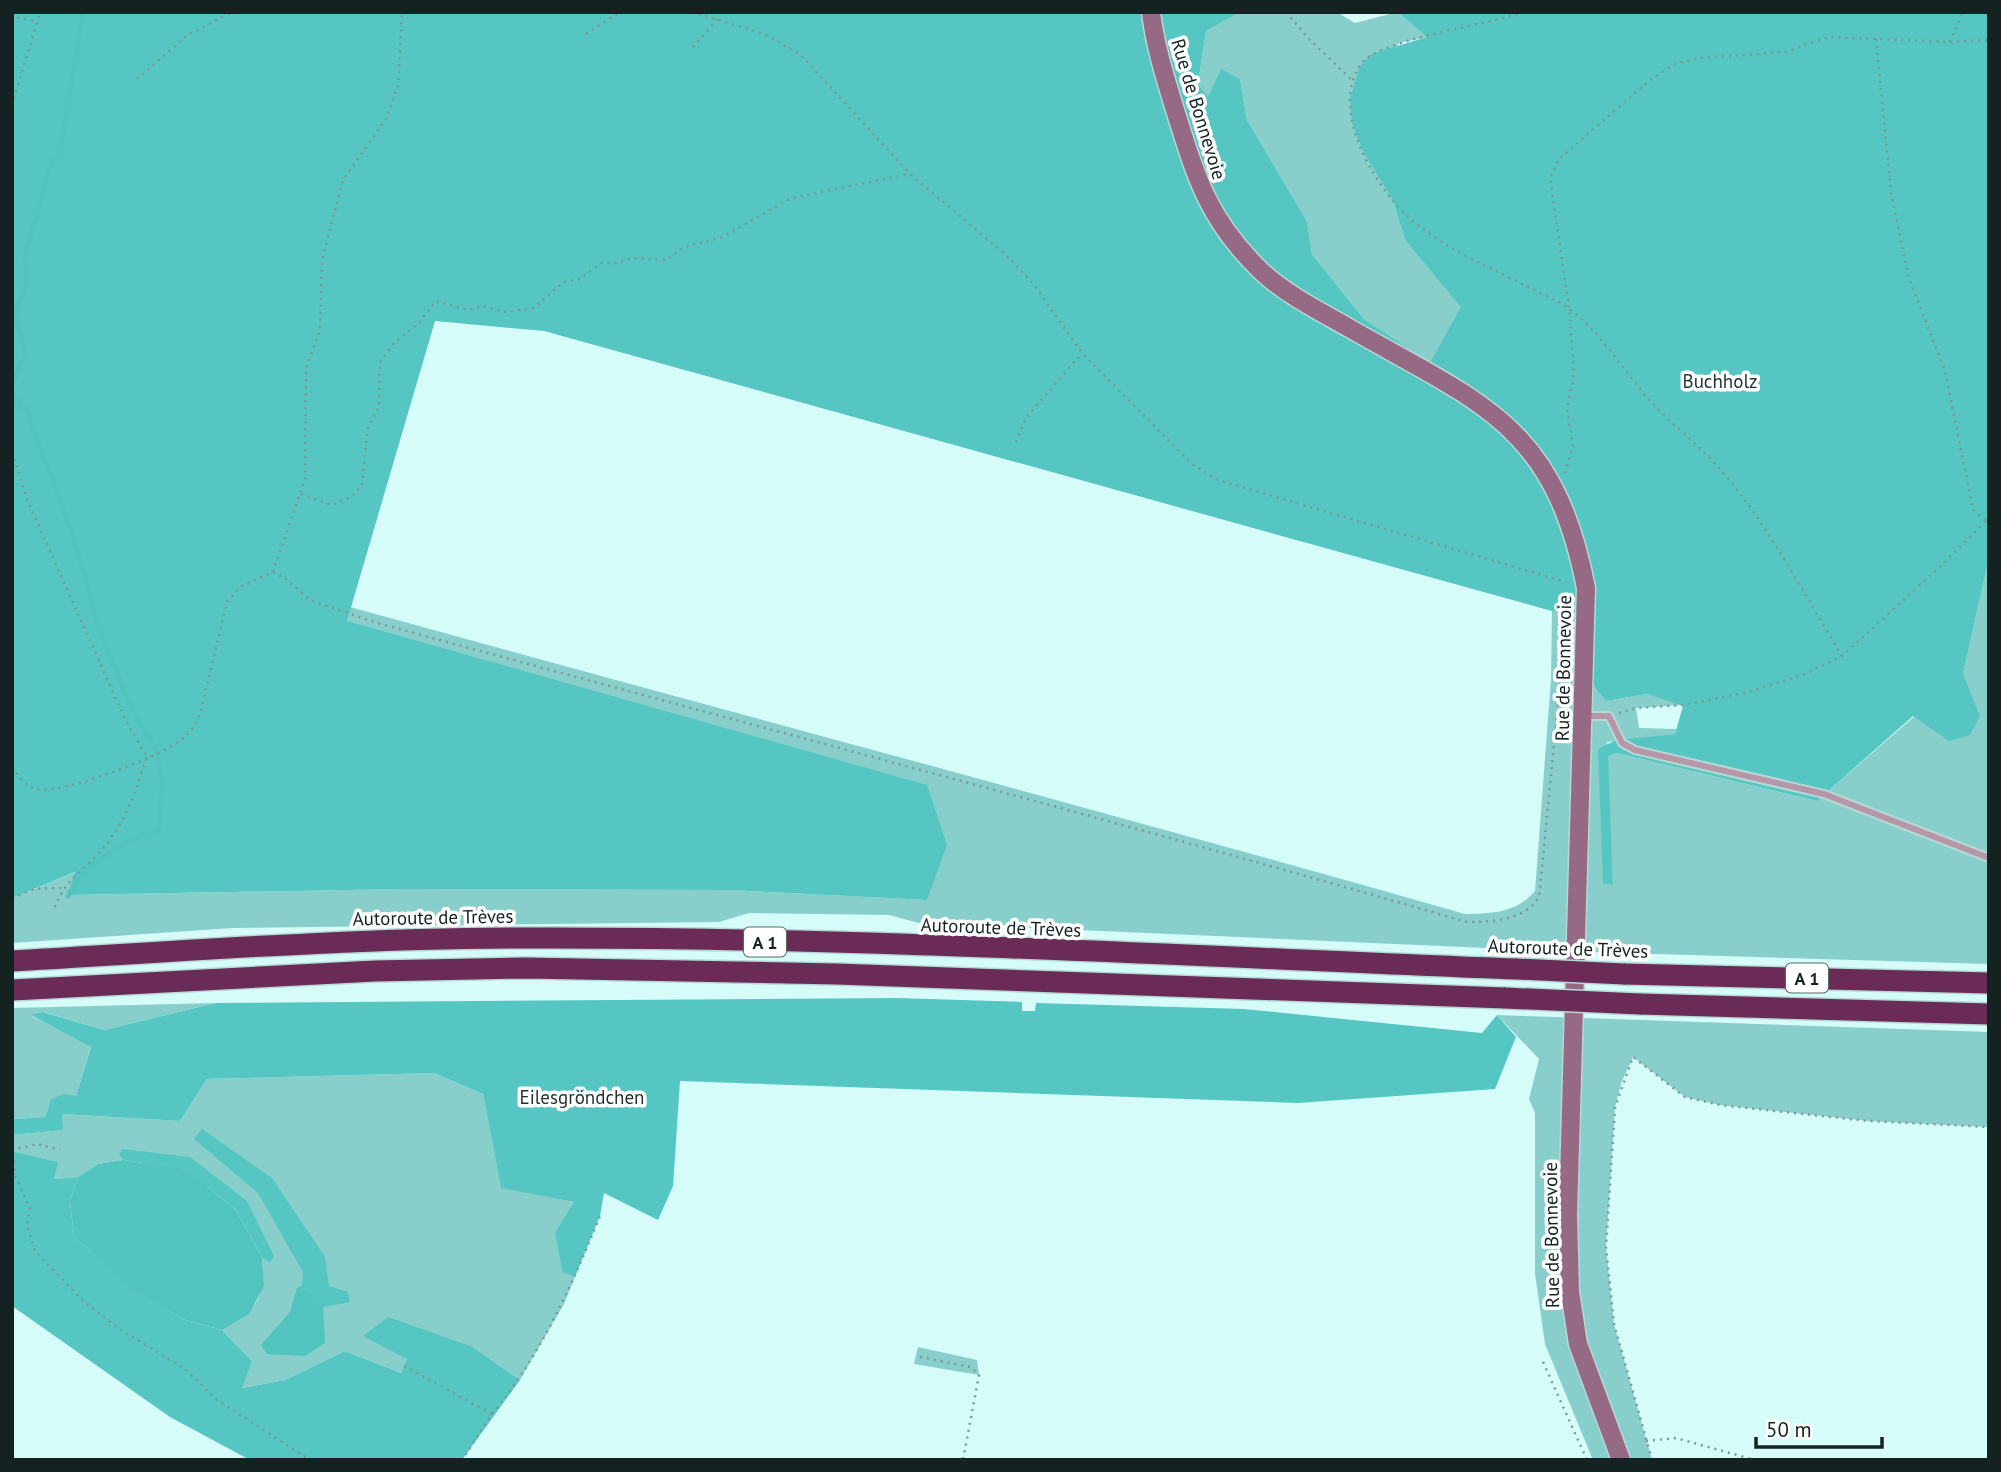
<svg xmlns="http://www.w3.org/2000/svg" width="2001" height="1472" font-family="'PT Sans',sans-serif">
<rect width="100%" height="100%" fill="#d6fcf9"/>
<g fill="#88cfcb">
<polygon points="1241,12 1337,12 1355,23 1398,12 1428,37 1399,43 1352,124 1363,152 1393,201 1405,240 1462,307 1430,364 1364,319 1312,254 1307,221 1247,120 1240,79 1208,97 1198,84 1206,31"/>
<path d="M1989,558V964L1556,951L919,923L889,915L749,913L719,922L233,928L12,943V898L76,872L69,895L401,889L728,890L928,900L347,621L350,607C722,710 1094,808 1465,914C1493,913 1516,913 1535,891L1551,679L1552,611L1591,617L1606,701L1647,694L1683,705L1636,708L1639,728L1676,729L1675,734L1607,742L1603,884L1613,885L1607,756L1617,753L1817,801L1963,674Z"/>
<polygon points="216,1003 104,1030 44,1012 32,1016 91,1046 76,1096 46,1117 12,1119 12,1008"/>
<polygon points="1497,1015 1989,1032 1989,1127 1869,1121 1720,1105 1685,1097 1633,1057 1622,1081 1615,1107 1606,1247 1614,1324 1652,1460 1593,1460 1545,1344 1535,1274 1535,1113 1529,1099 1539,1059"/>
<path d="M434,1073L483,1094L501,1187L574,1202L563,1273L575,1277L564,1304L520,1380L473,1347L407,1359L401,1373L345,1351L285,1380L241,1388L252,1361L222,1330C257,1309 265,1300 262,1258L270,1263L247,1201L119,1155L123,1160L98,1164L78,1177L54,1179L57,1162L12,1151V1135L62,1130V1114L180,1121L207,1079Z"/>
<polygon points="918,1347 977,1360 979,1375 914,1364"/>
</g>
<g fill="#55c6c1">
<polygon points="12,12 1241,12 1206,31 1198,84 1208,97 1221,69 1240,79 1247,120 1307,221 1312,254 1364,319 1430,363 1461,307 1405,240 1393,201 1363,152 1352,124 1350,99 1360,66 1371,54 1427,37 1398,12 1989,12 1989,558 1963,674 1980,716 1970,735 1949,741 1913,716 1817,801 1617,753 1608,756 1613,885 1603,884 1598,749 1616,740 1675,734 1683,706 1647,694 1606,701 1593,684 1590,617 1552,611 544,331 435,321 347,621 927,785 947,845 927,900 728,890 401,889 68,895 75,872 12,898"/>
<polygon points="896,998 1022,1002 1022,1011 1035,1011 1036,1003 1244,1009 1482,1033 1497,1015 1516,1037 1495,1089 1298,1103 680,1081 673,1186 658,1220 604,1193 600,1216 575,1277 563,1273 555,1233 574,1202 501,1188 483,1094 434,1073 207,1079 180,1121 62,1114 63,1130 12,1135 12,1119 46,1117 51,1099 64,1094 76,1096 91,1047 31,1015 43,1012 104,1030 216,1003"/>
<polygon points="202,1129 272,1178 325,1257 329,1286 348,1292 350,1302 323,1307 302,1285 303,1272 258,1193 194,1139"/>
<polygon points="122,1149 190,1157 247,1201 274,1256 270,1263 262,1258 236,1210 185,1169 123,1160 119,1155"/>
<polygon points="12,1151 58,1162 54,1179 78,1177 70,1201 74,1236 131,1289 182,1319 222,1330 252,1361 242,1388 285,1380 345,1351 401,1373 407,1359 363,1336 388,1317 473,1347 520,1380 462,1460 250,1460 170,1417 12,1306"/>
</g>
<g fill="#51c4be">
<polygon points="123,1160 185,1169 236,1210 262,1258 264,1286 249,1314 222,1330 182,1319 130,1289 74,1236 70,1201 78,1177 98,1164"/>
<polygon points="302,1285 323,1307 325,1343 305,1356 267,1354 261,1345 290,1312 297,1288"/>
</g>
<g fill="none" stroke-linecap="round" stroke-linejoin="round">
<g stroke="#51c4be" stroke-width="5">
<polyline points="12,384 26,355 16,315 26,283 25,256 51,162 60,153 83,12"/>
<path d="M12,395L26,410L72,532L100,632L129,702L157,752L162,782L159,832C122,839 87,863 68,896"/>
</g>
<defs>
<polyline id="lane" points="1585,716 1609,716 1622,743 1635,750 1824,794 1989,858"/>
<path id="secondary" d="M1151,12C1155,46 1165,77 1175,110C1196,177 1208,220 1261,271C1285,294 1321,312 1349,328C1482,404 1554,424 1586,588L1568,1215L1570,1292L1578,1344L1621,1460"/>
<g id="highway">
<path d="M12,961C183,951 355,938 526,938C856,937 1187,956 1517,969"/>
<polyline points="1624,974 1989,983"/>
<polyline points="12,990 375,971 526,968 837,974 1505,998"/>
<polyline points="1640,1004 1989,1014"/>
</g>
</defs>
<use href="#lane" stroke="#b7d9d6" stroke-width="10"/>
<use href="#secondary" stroke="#b7d9d6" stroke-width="21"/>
<use href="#highway" stroke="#b7d9d6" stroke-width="24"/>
<g stroke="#7c9795" stroke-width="2.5" stroke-dasharray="2 5" stroke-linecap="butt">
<polyline points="692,12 764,34 801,55 910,174 1005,254 1034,285 1082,353 1192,464 1218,480 1566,582"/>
<polyline points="1286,12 1308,38 1354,82"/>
<path d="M1524,12C1489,25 1377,39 1360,65C1333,107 1366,168 1393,201C1429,244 1487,265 1536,291C1546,296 1559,301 1568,308C1599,330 1621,367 1645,395C1667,421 1695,441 1717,466C1765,518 1804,595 1842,656"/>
<polyline points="12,23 18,18 38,21"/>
<polyline points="586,34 620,12"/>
<polyline points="1876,39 1891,192 1908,275 1945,371 1973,509 1989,524"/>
<polyline points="1950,42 1963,12"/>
<polyline points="693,47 718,18"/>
<polyline points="137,79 188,35 232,12"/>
<polyline points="12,105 40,12"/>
<polyline points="1016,442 1026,418 1082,353"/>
<path d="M12,452L29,504L126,721L147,757C137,787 128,816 108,842C88,870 68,873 54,909"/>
<polyline points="1565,473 1573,446 1567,409 1574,374 1569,308 1550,178 1559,159 1649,81 1674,64 1700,58 1785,52 1829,37 1950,42 1989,40"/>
<polyline points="301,494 331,505 353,496 362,484 368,427 379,407 380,362 394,343 419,323 436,301 468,310 483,306 503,312 534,308 562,283 580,279 601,263 615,263 632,258 666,260 684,247 723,237 791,198 909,174"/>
<path d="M273,572L285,578L310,600L374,622C739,722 1104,817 1467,922C1491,922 1526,920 1539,897L1560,685L1565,670"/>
<polyline points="1619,713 1636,708 1683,705 1744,693 1803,675 1842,656 1944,563 1989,518"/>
<path d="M12,767C19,776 25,786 36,789C63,795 158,757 181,740C191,733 195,725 200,714L227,602L240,587L273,572L305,479L306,368L320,330L322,260L343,180L386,119L398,86L402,12"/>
<polyline points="12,898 34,889 62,888"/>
<polyline points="12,1148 15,1175 30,1208 27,1225 35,1251 82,1300 119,1329 185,1369 217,1400 310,1460"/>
<polyline points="12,1150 37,1144 60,1150"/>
<polyline points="920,1357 971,1367 979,1375 963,1460"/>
<polyline points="1543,1362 1587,1460"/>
<polyline points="404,1366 492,1414 462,1460"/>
<path d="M492,1414C541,1355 571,1287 600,1216"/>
<polyline points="1646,1441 1676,1438 1755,1460"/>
<polyline points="1652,1460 1614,1324 1606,1247 1615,1107 1633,1057 1685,1097 1720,1105 1869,1121 1989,1127"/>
</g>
<use href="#lane" stroke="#b696a9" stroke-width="6"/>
<use href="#secondary" stroke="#966985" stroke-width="18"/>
<use href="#highway" stroke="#6a2c56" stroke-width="21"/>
<defs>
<g id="highway-bridge">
<polyline points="1517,969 1624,974"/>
<polyline points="1505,998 1640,1004"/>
</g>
</defs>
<use href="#highway-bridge" stroke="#b7d9d6" stroke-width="24" stroke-linecap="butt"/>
<use href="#highway-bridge" stroke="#6a2c56" stroke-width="21"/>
</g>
<g text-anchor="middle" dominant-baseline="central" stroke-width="7" stroke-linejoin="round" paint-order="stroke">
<g fill="#fff" stroke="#5a6464" stroke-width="2">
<rect x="744" y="927.5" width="42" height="29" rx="5"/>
<rect x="1786" y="963.5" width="42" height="29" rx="5"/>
</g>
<g font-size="18" font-weight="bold" fill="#142221">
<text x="765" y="942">A 1</text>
<text x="1807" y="978">A 1</text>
</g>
<g font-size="19" fill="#142221" stroke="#fff">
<text transform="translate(1199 109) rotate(73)">Rue de Bonnevoie</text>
<text transform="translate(1563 668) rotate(-89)">Rue de Bonnevoie</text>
<text transform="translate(433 917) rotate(-1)">Autoroute de Trèves</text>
<text transform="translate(1001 927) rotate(2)">Autoroute de Trèves</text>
<text transform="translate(1568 948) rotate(2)">Autoroute de Trèves</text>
<text transform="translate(1551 1235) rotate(-91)">Rue de Bonnevoie</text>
</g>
<g font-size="19" fill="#1d3130" stroke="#fff">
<text x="1720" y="381">Buchholz</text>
<text x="582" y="1097">Eilesgröndchen</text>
</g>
</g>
<rect width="2001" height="1472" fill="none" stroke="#142221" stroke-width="28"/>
<path d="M1756 1437v10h126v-10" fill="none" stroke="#142221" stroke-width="3.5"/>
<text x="1766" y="1437" font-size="21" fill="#142221" stroke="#ffffff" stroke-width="5" paint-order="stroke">50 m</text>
</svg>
